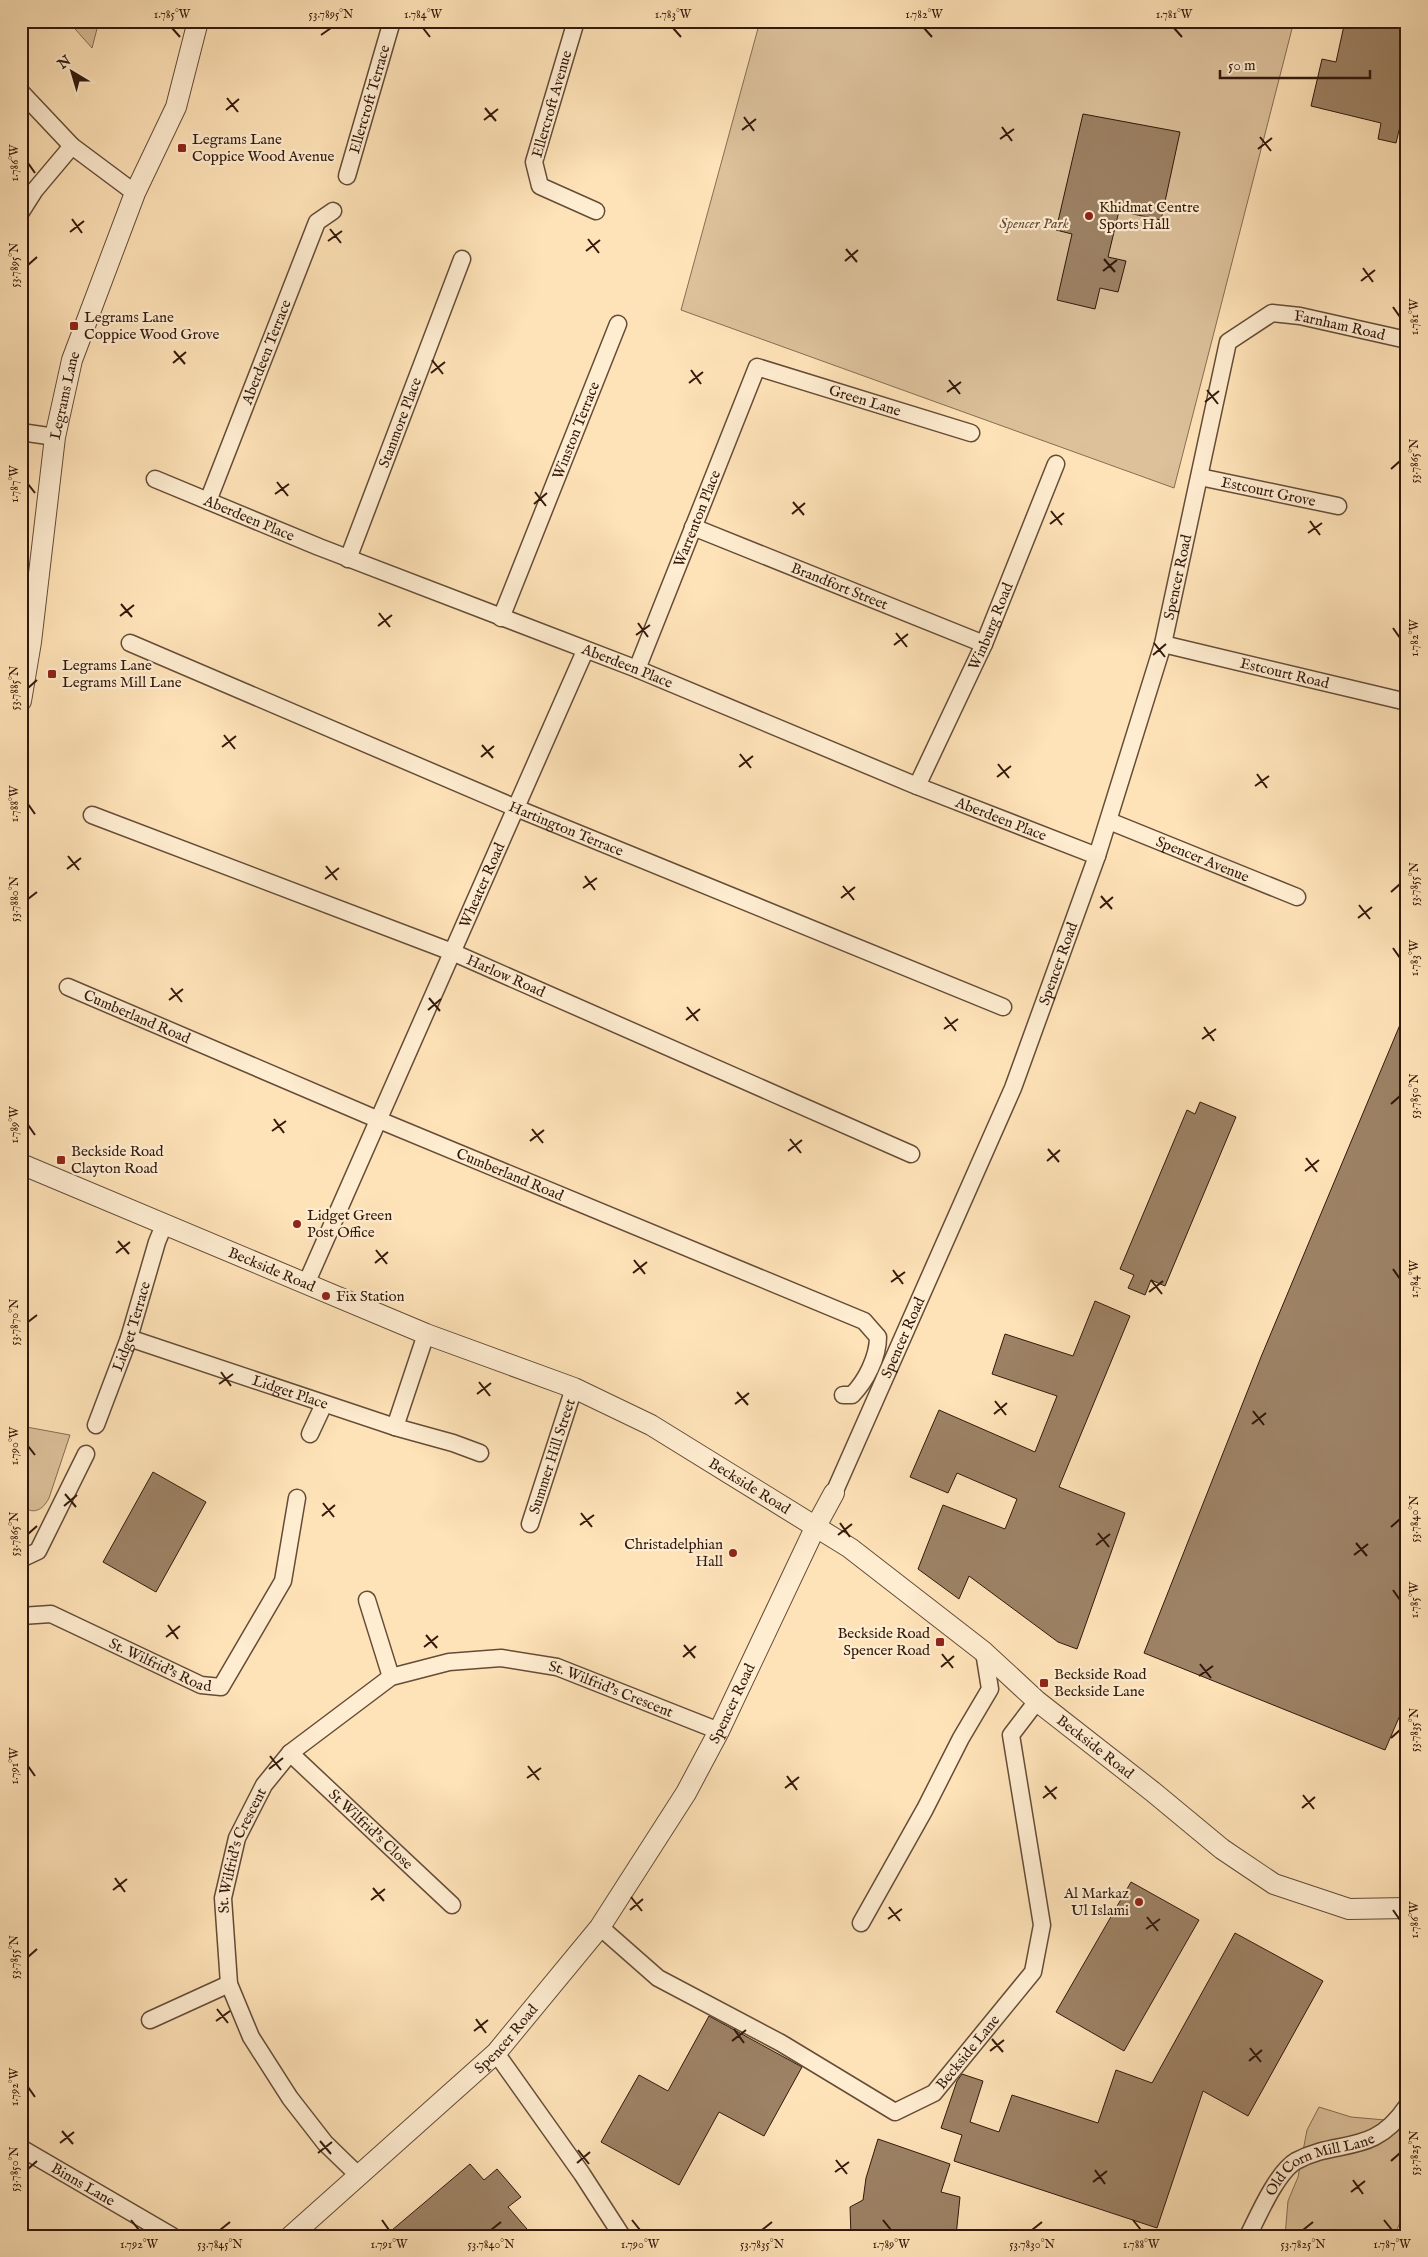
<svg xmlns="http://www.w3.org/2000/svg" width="1428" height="2257" font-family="'IM FELL English',serif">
<rect width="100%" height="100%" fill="#ffe3b8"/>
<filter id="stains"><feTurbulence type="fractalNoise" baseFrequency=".004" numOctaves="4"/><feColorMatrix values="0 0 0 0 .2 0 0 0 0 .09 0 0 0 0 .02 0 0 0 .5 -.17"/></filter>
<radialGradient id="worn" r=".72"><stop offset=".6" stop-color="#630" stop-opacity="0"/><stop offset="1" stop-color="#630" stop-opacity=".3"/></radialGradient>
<g fill="#dcc19b" stroke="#876d54">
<polygon points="68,21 99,21 92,48"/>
<polygon points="760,21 1294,21 1174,488 681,310"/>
<path d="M21,1426L70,1435L49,1498C43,1510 33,1516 21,1505Z"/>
<polygon points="1319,2107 1351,2117 1385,2120 1407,2127 1407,2207 1394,2236 1285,2236 1288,2201 1298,2177 1307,2130"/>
</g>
<g fill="#9d8265" stroke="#32190c">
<polygon points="1345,21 1407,21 1407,120 1402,118 1396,143 1378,139 1381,123 1311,106 1322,59 1336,62"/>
<polygon points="1083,114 1180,132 1161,220 1119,211 1108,257 1126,261 1118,292 1100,288 1095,309 1057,300 1072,234 1056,230"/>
<polygon points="1407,1008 1407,1699 1385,1750 1144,1653 1261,1357"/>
<polygon points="1200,1102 1236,1117 1165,1286 1151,1280 1145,1295 1128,1288 1134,1275 1120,1269 1187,1110 1195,1114"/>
<polygon points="1095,1301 1130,1316 1059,1487 1125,1513 1077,1649 1058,1642 969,1576 959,1599 918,1569 943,1505 1005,1529 1017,1499 957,1473 948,1493 910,1477 939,1410 1035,1452 1057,1396 992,1374 1005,1334 1073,1356"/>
<polygon points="153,1472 206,1502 156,1592 103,1562"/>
<polygon points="1131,1882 1199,1920 1124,2051 1056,2012"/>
<polygon points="1235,1933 1323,1981 1248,2116 1203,2091 1157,2228 954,2161 962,2135 941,2128 957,2081 962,2074 983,2081 970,2122 999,2132 1012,2095 1098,2123 1116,2070 1152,2083"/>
<polygon points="709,2016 802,2067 764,2136 719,2112 679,2185 601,2142 639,2075 668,2091"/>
<polygon points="878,2139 950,2164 941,2192 960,2197 956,2236 851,2236 850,2207 863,2200 866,2178"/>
<polygon points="470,2164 484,2180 497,2169 521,2197 508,2207 533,2236 385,2236"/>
</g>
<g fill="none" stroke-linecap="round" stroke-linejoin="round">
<defs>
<g id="minor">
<polyline points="576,21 534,162 540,186 596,211"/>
<polyline points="21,92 72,146 135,193"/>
<path id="s1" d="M347,176L392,21"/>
<polyline points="21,212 35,190 72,146"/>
<polyline points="21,432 55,437"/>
<path id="s2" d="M1200,477L1338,506"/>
<path id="s3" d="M155,479L319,547L637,669L917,786L1097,856"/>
<path id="s4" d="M208,501L317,222L333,211"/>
<path id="s5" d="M693,527L984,644"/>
<path id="s6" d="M348,559L462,259"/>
<path id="s7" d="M501,618L618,324"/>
<path id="s8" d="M130,643L516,808L1003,1007"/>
<path id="s9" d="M1163,644L1407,702"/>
<path id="s10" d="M637,669L757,367L971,433"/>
<path id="s11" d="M917,786L984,644L1056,464"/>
<path id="s12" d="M92,815L452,952L911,1154"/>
<path id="s13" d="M1109,821L1297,897"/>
<path id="s14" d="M68,987L379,1120L864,1321L878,1337C878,1357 866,1381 852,1395H843"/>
<path id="s15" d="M306,1284L585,651"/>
<path id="s16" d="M129,1338L395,1427L426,1334"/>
<path id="s17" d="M96,1425L129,1338L157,1242L164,1225"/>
<polyline points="395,1427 453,1443 480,1453"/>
<polyline points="310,1434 324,1404"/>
<path id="s18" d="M834,1493L1013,1088L1097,856L1163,644L1228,342L1272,313L1300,316L1407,340"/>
<path id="s19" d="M530,1524L574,1388"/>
<polyline points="21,1559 38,1551 86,1454"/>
<polyline points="367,1600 391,1677"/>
<path id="s20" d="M21,1616L51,1614L201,1685L221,1687L283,1581L297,1498"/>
<path id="s21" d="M290,1753L452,1905"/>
<polyline points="861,1923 925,1809 961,1738 990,1689 984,1652"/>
<path id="s22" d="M600,1927L658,1978L781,2043L895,2112L934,2093L1033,1972L1042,1925L1011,1735L1037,1701"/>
<polyline points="150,2020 229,1984"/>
<polyline points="496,2053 582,2174 622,2236"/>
<path id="s23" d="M21,2148L172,2236"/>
<path id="s24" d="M359,2176L325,2143L290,2098L251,2037L229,1984L223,1898L237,1838L264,1785L290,1753L391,1677L449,1662L501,1658L557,1667L719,1731"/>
<path id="s25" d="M1248,2236C1258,2216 1277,2172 1296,2161C1339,2138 1373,2157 1407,2106"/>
</g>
<g id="tertiary">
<path id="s26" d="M21,701L31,642L55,437L72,360L135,193L176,107L198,21"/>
<path id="s27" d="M21,1164L426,1334L574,1388L651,1425L850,1548L984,1652L1037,1701L1152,1791L1222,1849L1274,1884L1349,1909L1407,1908"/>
<path id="s28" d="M291,2236L496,2053L600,1927L686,1793L719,1731L815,1528L834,1493"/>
</g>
</defs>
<use href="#minor" stroke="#654c37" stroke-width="19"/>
<use href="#tertiary" stroke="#654c37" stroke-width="22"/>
<use href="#minor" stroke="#ffedd1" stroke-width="16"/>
<use href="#tertiary" stroke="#ffedd1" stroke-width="20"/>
</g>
<path fill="none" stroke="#32190c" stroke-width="2" d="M172,28L180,37M423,28L430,37M673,28L681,37M924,28L932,37M1174,28L1182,37M321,35L331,28M227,98L238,112M485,108L496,121M226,110L239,99M744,117L754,131M484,120L498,109M1002,127L1012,141M742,130L756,119M1260,137L1271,151M1000,139L1014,129M1258,149L1272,138M28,163L35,173M72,219L82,233M330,229L341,243M70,232L84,221M588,239L599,253M328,241L342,231M846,249L857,262M586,251L600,240M1104,259L1115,272M845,261L858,250M28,265L37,257M1363,268L1373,282M1103,271L1117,260M1361,281L1375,270M1393,307L1400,317M174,351L185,364M432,360L443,374M173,363L186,352M691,370L701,384M431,373L445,362M949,380L960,394M689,383L703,372M1207,390L1218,404M947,392L961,382M1205,402L1219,391M1391,469L1400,461M277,482L288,496M28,484L35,493M535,492L546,506M275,494L289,484M793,502L804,515M534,504L547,493M1051,511L1062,525M792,514L805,503M1310,521L1320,535M1050,524L1064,513M1308,533L1322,523M121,604L132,617M379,613L390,627M120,616L134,605M638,623L648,637M378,626L392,615M1393,628L1400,638M896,633L907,647M636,635L650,625M1154,643L1165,657M894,645L908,634M1153,655L1166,644M28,688L37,680M224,735L235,749M482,745L493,758M222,747L236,736M740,754L751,768M481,757L494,746M998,764L1009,778M739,767L753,756M1257,774L1267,788M997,777L1011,766M1255,786L1269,776M28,804L35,814M68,856L79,870M326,866L337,880M67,869L81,858M585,876L595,890M325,879L339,868M843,886L854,900M583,888L597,878M1391,892L1400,884M1101,896L1112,909M841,898L855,887M28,899L37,892M1359,905L1370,919M1100,908L1113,897M1358,918L1372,907M1393,948L1400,958M171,988L182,1002M429,998L440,1011M169,1000L183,989M687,1007L698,1021M428,1010L441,999M945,1017L956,1031M686,1020L700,1009M1204,1027L1214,1041M944,1029L958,1019M1202,1039L1216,1029M1391,1104L1400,1096M274,1119L284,1133M28,1125L35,1135M532,1129L543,1143M272,1131L286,1121M790,1139L801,1153M530,1141L544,1130M1048,1149L1059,1162M788,1151L802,1140M1306,1158L1317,1172M1047,1161L1060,1150M1305,1171L1319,1160M118,1241L129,1254M376,1250L387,1264M116,1253L130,1242M634,1260L645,1274M375,1263L388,1252M1393,1269L1400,1279M893,1270L903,1284M633,1273L647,1262M1151,1280L1162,1294M891,1282L905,1272M1149,1292L1163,1281M28,1322L37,1315M221,1372L231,1386M479,1382L490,1396M219,1384L233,1374M737,1392L748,1405M477,1394L491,1383M995,1401L1006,1415M735,1404L749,1393M1253,1411L1264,1425M994,1414L1007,1403M1252,1424L1266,1413M28,1446L35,1455M65,1494L76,1507M323,1503L334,1517M64,1506L77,1495M581,1513L592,1527M322,1516L335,1505M840,1523L850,1537M580,1525L594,1515M1391,1527L1400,1519M1098,1533L1109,1547M28,1534L37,1526M838,1535L852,1524M1356,1543L1367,1556M1096,1545L1110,1534M1354,1555L1368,1544M1393,1590L1400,1600M168,1625L178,1639M426,1635L437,1648M166,1637L180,1626M684,1645L695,1658M424,1647L438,1636M942,1654L953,1668M683,1657L696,1646M1200,1664L1211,1678M941,1667L954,1656M1199,1676L1213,1666M1391,1738L1400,1730M270,1756L281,1770M28,1766L35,1776M528,1766L539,1780M269,1769L283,1758M787,1776L797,1790M527,1778L541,1768M1045,1786L1056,1799M785,1788L799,1777M1303,1795L1314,1809M1043,1798L1057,1787M1302,1808L1315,1797M115,1878L125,1892M373,1888L384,1901M113,1890L127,1879M631,1897L642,1911M371,1900L385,1889M889,1907L900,1921M630,1910L643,1899M1393,1910L1400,1920M1147,1917L1158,1931M888,1919L902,1909M1146,1929L1160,1919M28,1957L37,1949M217,2009L228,2023M476,2019L486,2033M216,2021L230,2011M734,2029L744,2043M474,2031L488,2020M992,2039L1003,2052M732,2041L746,2030M1250,2048L1261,2062M990,2051L1004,2040M1249,2061L1262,2050M28,2087L35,2097M62,2131L73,2144M320,2141L331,2154M60,2143L74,2132M578,2150L589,2164M318,2153L332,2142M836,2160L847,2174M1391,2161L1400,2153M577,2163L590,2152M28,2169L37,2161M1095,2170L1105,2184M835,2172L849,2162M1353,2180L1363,2194M1093,2182L1107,2171M1351,2192L1365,2181M131,2220L139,2230M382,2220L389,2230M632,2220L640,2230M883,2220L891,2230M1133,2220L1141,2230M1384,2220L1392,2230M220,2230L230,2222M491,2230L501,2222M762,2230L772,2222M1032,2230L1042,2222M1303,2230L1313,2222"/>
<g fill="#8f2418" stroke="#ffedd1" stroke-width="2">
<rect x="177" y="143" width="10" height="10" rx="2.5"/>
<circle cx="1089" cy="216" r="5"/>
<rect x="69" y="321" width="10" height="10" rx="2.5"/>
<rect x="47" y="669" width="10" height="10" rx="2.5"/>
<rect x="56" y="1155" width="10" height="10" rx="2.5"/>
<circle cx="297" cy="1224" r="5"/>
<circle cx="326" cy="1296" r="5"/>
<circle cx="733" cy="1553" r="5"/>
<rect x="935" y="1637" width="10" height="10" rx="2.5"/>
<rect x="1039" y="1678" width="10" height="10" rx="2.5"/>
<circle cx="1139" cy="1902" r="5"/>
</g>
<g text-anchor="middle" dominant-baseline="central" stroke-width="4.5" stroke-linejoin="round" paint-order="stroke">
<g font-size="15" fill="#32190c" stroke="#ffedd1">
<text stroke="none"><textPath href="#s1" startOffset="80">Ellercroft Terrace</textPath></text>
<text transform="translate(552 104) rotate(-74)">Ellercroft Avenue</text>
<text stroke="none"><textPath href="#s18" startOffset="1342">Farnham Road</textPath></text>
<text stroke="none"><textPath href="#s4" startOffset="160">Aberdeen Terrace</textPath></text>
<text stroke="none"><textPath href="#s26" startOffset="309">Legrams Lane</textPath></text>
<text stroke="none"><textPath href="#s10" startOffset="438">Green Lane</textPath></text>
<text stroke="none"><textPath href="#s6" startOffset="146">Stanmore Place</textPath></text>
<text stroke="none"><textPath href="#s7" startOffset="202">Winston Terrace</textPath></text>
<text stroke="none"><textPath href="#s2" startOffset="70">Estcourt Grove</textPath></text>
<text stroke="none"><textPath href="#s10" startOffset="162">Warrenton Place</textPath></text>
<text stroke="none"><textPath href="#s3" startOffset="102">Aberdeen Place</textPath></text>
<text stroke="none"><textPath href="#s18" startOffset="980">Spencer Road</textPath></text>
<text stroke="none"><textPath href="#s5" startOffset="158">Brandfort Street</textPath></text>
<text stroke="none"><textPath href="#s11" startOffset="176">Winburg Road</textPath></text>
<text stroke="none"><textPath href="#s3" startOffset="508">Aberdeen Place</textPath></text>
<text stroke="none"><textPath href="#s9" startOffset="125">Estcourt Road</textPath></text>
<text stroke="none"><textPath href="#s3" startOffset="912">Aberdeen Place</textPath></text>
<text stroke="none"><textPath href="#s8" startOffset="474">Hartington Terrace</textPath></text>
<text stroke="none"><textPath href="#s13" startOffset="101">Spencer Avenue</textPath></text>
<text stroke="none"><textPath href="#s15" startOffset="436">Wheater Road</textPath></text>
<text stroke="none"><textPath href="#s18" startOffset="575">Spencer Road</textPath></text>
<text stroke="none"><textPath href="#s12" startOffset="444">Harlow Road</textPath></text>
<text stroke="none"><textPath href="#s14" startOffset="75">Cumberland Road</textPath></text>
<text stroke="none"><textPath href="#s14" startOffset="480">Cumberland Road</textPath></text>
<text stroke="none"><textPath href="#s27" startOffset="272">Beckside Road</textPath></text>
<text stroke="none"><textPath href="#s17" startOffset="105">Lidget Terrace</textPath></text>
<text stroke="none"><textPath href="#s18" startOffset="170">Spencer Road</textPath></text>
<text stroke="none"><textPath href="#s16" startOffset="170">Lidget Place</textPath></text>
<text stroke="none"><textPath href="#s19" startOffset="71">Summer Hill Street</textPath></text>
<text stroke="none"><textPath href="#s27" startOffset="798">Beckside Road</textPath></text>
<text stroke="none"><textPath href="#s20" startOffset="151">St. Wilfrid's Road</textPath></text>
<text stroke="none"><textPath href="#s24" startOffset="836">St. Wilfrid's Crescent</textPath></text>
<text stroke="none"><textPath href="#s28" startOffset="698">Spencer Road</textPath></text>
<text stroke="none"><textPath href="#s27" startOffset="1232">Beckside Road</textPath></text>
<text stroke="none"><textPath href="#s21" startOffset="111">St Wilfrid's Close</textPath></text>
<text stroke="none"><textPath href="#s24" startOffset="371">St. Wilfrid's Crescent</textPath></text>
<text stroke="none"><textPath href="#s28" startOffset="292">Spencer Road</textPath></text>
<text stroke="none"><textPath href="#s22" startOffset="446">Beckside Lane</textPath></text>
<text stroke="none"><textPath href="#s25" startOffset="109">Old Corn Mill Lane</textPath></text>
<text stroke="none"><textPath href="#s23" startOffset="72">Binns Lane</textPath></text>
</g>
<g font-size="15" fill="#32190c" stroke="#ffedd1" text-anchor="start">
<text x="192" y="139">Legrams Lane<tspan x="192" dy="17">Coppice Wood Avenue</tspan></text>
<text x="1099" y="207">Khidmat Centre<tspan x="1099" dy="17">Sports Hall</tspan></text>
<text x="84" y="317">Legrams Lane<tspan x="84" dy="17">Coppice Wood Grove</tspan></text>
<text x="62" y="665">Legrams Lane<tspan x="62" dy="17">Legrams Mill Lane</tspan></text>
<text x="71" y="1151">Beckside Road<tspan x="71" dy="17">Clayton Road</tspan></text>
<text x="307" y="1215">Lidget Green<tspan x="307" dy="17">Post Office</tspan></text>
<text x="336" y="1296">Fix Station</text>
<text x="723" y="1544" text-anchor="end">Christadelphian<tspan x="723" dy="17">Hall</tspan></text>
<text x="930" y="1633" text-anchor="end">Beckside Road<tspan x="930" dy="17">Spencer Road</tspan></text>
<text x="1054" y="1674">Beckside Road<tspan x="1054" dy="17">Beckside Lane</tspan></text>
<text x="1129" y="1893" text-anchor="end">Al Markaz<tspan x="1129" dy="17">Ul Islami</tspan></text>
</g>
<g font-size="15" font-style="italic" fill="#654b37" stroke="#ffedd1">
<text x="1034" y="223">Spencer Park</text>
</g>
</g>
<rect width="1428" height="2257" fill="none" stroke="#ffe3b8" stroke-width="55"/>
<g transform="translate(72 72) rotate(322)" stroke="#ffedd1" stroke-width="4" paint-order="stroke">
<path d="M0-4L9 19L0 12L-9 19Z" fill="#32190c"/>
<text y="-8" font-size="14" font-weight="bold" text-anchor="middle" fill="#32190c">N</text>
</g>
<path d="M1220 70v8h150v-8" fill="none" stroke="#32190c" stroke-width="2.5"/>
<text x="1228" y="70" font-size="15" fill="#32190c" stroke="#ffedd1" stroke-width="4" paint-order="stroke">50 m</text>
<rect x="28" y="28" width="1372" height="2202" fill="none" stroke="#32190c" stroke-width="2"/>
<g font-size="12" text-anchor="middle" fill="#32190c">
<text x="172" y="18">1.785°W</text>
<text x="331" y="18">53.7895°N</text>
<text x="423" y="18">1.784°W</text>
<text x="673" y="18">1.783°W</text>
<text x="924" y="18">1.782°W</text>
<text x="1174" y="18">1.781°W</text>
<text transform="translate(14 163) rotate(-90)" y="4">1.786°W</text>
<text transform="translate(14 265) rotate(-90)" y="4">53.7895°N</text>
<text transform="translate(1414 317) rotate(-90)" y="4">1.781°W</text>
<text transform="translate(1414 461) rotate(-90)" y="4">53.7865°N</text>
<text transform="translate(14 484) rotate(-90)" y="4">1.787°W</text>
<text transform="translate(1414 638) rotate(-90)" y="4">1.782°W</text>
<text transform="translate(14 688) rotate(-90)" y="4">53.7885°N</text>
<text transform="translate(14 804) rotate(-90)" y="4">1.788°W</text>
<text transform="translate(1414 884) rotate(-90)" y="4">53.7855°N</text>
<text transform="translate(14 899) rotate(-90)" y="4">53.7880°N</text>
<text transform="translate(1414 958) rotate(-90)" y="4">1.783°W</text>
<text transform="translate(1414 1096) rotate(-90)" y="4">53.7850°N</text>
<text transform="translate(14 1125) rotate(-90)" y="4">1.789°W</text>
<text transform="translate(1414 1279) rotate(-90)" y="4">1.784°W</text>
<text transform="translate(14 1322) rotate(-90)" y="4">53.7870°N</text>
<text transform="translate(14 1446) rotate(-90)" y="4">1.790°W</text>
<text transform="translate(1414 1519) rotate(-90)" y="4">53.7840°N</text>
<text transform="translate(14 1534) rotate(-90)" y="4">53.7865°N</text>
<text transform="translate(1414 1600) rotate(-90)" y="4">1.785°W</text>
<text transform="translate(1414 1730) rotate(-90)" y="4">53.7835°N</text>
<text transform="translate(14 1766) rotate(-90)" y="4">1.791°W</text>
<text transform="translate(1414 1920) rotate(-90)" y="4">1.786°W</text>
<text transform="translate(14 1957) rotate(-90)" y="4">53.7855°N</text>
<text transform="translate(14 2087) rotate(-90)" y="4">1.792°W</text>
<text transform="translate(1414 2153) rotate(-90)" y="4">53.7825°N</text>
<text transform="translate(14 2169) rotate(-90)" y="4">53.7850°N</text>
<text x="139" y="2248">1.792°W</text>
<text x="220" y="2248">53.7845°N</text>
<text x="389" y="2248">1.791°W</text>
<text x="491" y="2248">53.7840°N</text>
<text x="640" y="2248">1.790°W</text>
<text x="762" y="2248">53.7835°N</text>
<text x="891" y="2248">1.789°W</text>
<text x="1032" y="2248">53.7830°N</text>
<text x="1141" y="2248">1.788°W</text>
<text x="1303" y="2248">53.7825°N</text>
<text x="1392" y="2248">1.787°W</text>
</g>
<rect width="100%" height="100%" filter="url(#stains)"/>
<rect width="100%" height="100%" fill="url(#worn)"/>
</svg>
